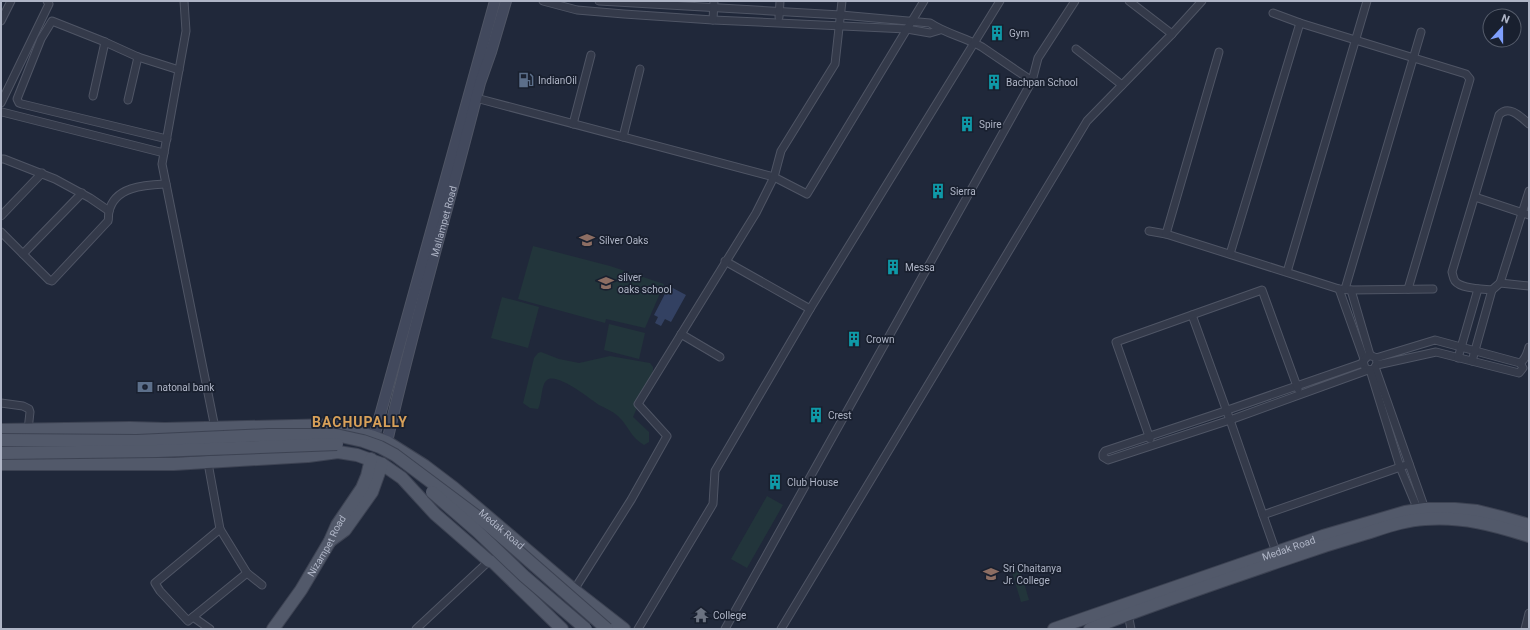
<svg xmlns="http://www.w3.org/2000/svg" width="1530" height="630" font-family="Roboto,sans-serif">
<rect width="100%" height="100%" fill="#20283a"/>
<g fill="#22353b">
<polygon points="533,246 610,266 664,284 645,328 606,319 605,323 518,299"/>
<polygon points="502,297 539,307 528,348 491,338"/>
<polygon points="609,324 645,333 639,359 604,350"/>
<path d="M541,352L559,359L579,363L610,356L650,363L653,367V371L633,417L649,432V442L644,445C630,437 629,426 618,416C612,411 605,408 599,405C590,399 557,372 547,380C541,384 542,402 538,409L530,408L523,403L534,358L538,353Z"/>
<polygon points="767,496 783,505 747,568 731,559"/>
<polygon points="1020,569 1029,600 1021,602 1012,572"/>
</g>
<polygon fill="#334162" points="669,286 686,295 671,322 665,319 661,326 655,323 658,317 654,315"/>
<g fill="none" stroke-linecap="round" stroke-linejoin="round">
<defs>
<g id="street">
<polyline points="184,1 186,31 162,164 215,428"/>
<polyline points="543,1 577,10 624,14 713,20 907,29 930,33 940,30"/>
<path d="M599,1L841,15L930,23C946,34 965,37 982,47L1032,81"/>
<polyline points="1129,1 1172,34"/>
<polyline points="1273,13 1300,23 1466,74 1470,79 1408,289"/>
<polyline points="779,17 780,1"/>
<polyline points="713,20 714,1"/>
<polyline points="1,21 11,1"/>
<polyline points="1076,49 1122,85"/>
<polyline points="93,96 105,42"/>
<polyline points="476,98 774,177 807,194 924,1"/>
<polyline points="128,100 138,57"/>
<polyline points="1,103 49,4 47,1"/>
<polyline points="2,112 164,153"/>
<polyline points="573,124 591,55"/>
<polyline points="623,137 640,69"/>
<polyline points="167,139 22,104 19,103 17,99 41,39 52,21 105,42 138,57 179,70"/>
<polyline points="1,159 4,159 55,179 90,198 109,211"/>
<polyline points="1475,197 1529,215"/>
<polyline points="1,216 42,173"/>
<polyline points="1149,231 1166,234 1339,289 1351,290 1433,289"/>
<path d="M1,232L49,280L52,281L108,221C109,218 108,215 109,212C114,186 146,185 166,184"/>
<polyline points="1166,234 1219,52"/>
<polyline points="23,254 82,193"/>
<polyline points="1230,254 1300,23"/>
<polyline points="725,261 810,309"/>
<polyline points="1287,272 1367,1"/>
<polyline points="1500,283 1529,191"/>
<polyline points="1339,289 1364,359"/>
<polyline points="1345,289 1421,32"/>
<polyline points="1351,290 1370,355"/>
<path d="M1492,290C1483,289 1461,289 1455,281C1453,278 1453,275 1452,272L1499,115C1509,104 1521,117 1529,124"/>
<polyline points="1192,315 1230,420 1263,515 1409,464"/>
<polyline points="681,334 720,357"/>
<polyline points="1376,358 1377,363 1374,369 1369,370 1365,368 1363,361 1368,356 1372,356 1376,358 1435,340 1520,363 1523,368 1519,373 1436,352 1377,365"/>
<polyline points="1458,358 1478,289"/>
<polyline points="1472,361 1492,290 1500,283 1529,286"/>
<polyline points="1363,363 1222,412 1105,451 1103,454 1103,457 1108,460 1230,420 1368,370"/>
<path d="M1520,363C1526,359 1527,353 1529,347"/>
<polyline points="1375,367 1425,509"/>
<polyline points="1370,370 1400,467 1418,510"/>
<polyline points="1,403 23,406 29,409 30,412 28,430"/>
<polyline points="1150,439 1116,342 1262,290 1298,389"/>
<polyline points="208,463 220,529 247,573 262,585"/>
<polyline points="1263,515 1276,552"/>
<polyline points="220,529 155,583 160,591 188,621 247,573"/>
<polyline points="574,590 631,500 667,436 638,404 756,213 774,177 781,151 835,64 842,1"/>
<polyline points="1128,614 1131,629"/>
<polyline points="193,617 210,629"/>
<polyline points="416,629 489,561"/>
<polyline points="638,629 713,504 715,471 810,309 1000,1"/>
<polyline points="725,629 1032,81 1038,58 1075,1"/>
<polyline points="781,629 1087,121 1172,34 1202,1"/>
<polyline points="1525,629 1529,613"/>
</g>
<g id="secondary">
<polyline points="374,437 495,1"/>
<path id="s1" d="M387,442C414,321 450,203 480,83L491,52L506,1"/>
</g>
<g id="primary">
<path id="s2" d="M1,430L130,428L165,429L334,425L374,437L387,442L425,466L454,488L574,590L624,629"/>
<polyline points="1,464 174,464 308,456 338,452 357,455 382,464 402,478 435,514 489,561 493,562 562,629"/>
<polyline points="330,541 345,530 372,492 382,464"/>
<path id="s3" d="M273,629L301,590L330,541L337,525L362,488L367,476L371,459"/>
<path id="s4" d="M1054,629L1323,536L1405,512L1425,509H1455L1477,511L1501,517L1529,525"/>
<path d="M1090,629C1153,604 1219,582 1283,560C1311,550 1339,541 1367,533C1386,527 1405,520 1425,519C1462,516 1495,525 1529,536"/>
</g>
</defs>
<use href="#street" stroke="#4f5565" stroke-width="9"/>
<use href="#secondary" stroke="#4f5565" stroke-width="12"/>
<use href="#primary" stroke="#3d4353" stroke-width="14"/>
<use href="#street" stroke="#343a4a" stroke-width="7"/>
<use href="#secondary" stroke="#42495d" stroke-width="10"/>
<use href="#primary" stroke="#52596a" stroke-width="12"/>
<defs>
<g id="primary-bridge">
<polyline points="1,440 137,441 269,435 336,435 363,441 380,447 395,455 487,524 607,629"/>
<polyline points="1,453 157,451 337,444"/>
<polyline points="432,492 477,531 524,576 586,629"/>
</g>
</defs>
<use href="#primary-bridge" stroke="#3d4353" stroke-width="14" stroke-linecap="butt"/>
<use href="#primary-bridge" stroke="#52596a" stroke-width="12"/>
</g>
<defs>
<symbol id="building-bare" viewBox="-9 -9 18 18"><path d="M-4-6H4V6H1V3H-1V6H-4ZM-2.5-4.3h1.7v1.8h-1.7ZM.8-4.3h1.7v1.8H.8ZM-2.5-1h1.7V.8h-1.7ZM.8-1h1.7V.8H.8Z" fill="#0f9aa8" stroke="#19202f" stroke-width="2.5" paint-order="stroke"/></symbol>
<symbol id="fuel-bare" viewBox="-9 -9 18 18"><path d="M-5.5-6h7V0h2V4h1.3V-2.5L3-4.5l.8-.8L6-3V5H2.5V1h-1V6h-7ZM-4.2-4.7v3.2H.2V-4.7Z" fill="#5c6f8a" stroke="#19202f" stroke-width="2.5" paint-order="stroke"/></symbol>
<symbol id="school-bare" viewBox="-9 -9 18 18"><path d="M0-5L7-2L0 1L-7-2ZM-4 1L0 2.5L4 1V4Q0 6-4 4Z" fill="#8d6e63" stroke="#19202f" stroke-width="2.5" paint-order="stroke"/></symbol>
<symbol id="bank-bare" viewBox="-9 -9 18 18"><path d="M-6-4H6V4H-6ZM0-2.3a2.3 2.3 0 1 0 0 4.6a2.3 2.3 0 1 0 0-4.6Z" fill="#5c6f8a" stroke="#19202f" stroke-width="2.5" paint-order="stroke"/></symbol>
<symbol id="university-bare" viewBox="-9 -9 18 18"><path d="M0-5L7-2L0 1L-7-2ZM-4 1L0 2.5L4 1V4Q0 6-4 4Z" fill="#8d6e63" stroke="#19202f" stroke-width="2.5" paint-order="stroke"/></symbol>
<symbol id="temple-bare" viewBox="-9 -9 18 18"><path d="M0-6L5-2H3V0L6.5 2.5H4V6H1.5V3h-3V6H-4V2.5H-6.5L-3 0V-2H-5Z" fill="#6b7280" stroke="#19202f" stroke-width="2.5" paint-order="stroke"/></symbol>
</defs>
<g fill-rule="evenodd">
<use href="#building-bare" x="986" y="22" width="22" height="22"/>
<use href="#fuel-bare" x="515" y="69" width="22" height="22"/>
<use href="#building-bare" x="983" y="71" width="22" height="22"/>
<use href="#building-bare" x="956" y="113" width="22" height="22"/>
<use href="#building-bare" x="927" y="180" width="22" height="22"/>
<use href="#school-bare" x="576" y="229" width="22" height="22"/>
<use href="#building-bare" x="882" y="256" width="22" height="22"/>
<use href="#school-bare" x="595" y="272" width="22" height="22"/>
<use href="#building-bare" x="843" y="328" width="22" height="22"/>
<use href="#bank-bare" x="134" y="376" width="22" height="22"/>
<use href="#building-bare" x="805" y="404" width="22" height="22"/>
<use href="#building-bare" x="764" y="471" width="22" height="22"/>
<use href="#university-bare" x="980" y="563" width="22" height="22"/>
<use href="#temple-bare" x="690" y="604" width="22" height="22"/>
</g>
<g text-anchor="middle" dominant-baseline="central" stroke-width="3.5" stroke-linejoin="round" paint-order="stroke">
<g font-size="10" fill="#afb5c6" stroke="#19202f" text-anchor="start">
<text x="1009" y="33">Gym</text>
<text x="538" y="80">IndianOil</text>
<text x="1006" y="82">Bachpan School</text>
<text x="979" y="124">Spire</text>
<text x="950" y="191">Sierra</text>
<text x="599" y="240">Silver Oaks</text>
<text x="905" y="267">Messa</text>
<text x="618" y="277">silver<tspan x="618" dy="12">oaks school</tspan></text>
<text x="866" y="339">Crown</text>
<text x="157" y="387">natonal bank</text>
<text x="828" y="415">Crest</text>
<text x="787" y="482">Club House</text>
<text x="1003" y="568">Sri Chaitanya<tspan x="1003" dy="12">Jr. College</tspan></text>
<text x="713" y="615">College</text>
</g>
<g font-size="10" fill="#afb5c6" stroke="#19202f">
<text stroke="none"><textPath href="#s1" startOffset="228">Mallampet Road</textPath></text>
<text stroke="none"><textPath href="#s2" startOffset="533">Medak Road</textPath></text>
<text stroke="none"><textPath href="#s3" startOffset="99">Nizampet Road</textPath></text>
<text stroke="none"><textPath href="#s4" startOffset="248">Medak Road</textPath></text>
</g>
<g font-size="14" font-weight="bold" letter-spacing="1" fill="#d7a059" stroke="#19202f">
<text x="360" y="422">BACHUPALLY</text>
</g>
</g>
<rect width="1530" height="630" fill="none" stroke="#afb5c6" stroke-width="4"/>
<g transform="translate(1502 28) rotate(21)"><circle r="19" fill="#19202f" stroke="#555c6b"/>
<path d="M0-3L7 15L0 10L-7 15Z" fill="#7f9ffc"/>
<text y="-6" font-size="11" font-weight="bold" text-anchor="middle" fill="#afb5c6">N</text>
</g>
</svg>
